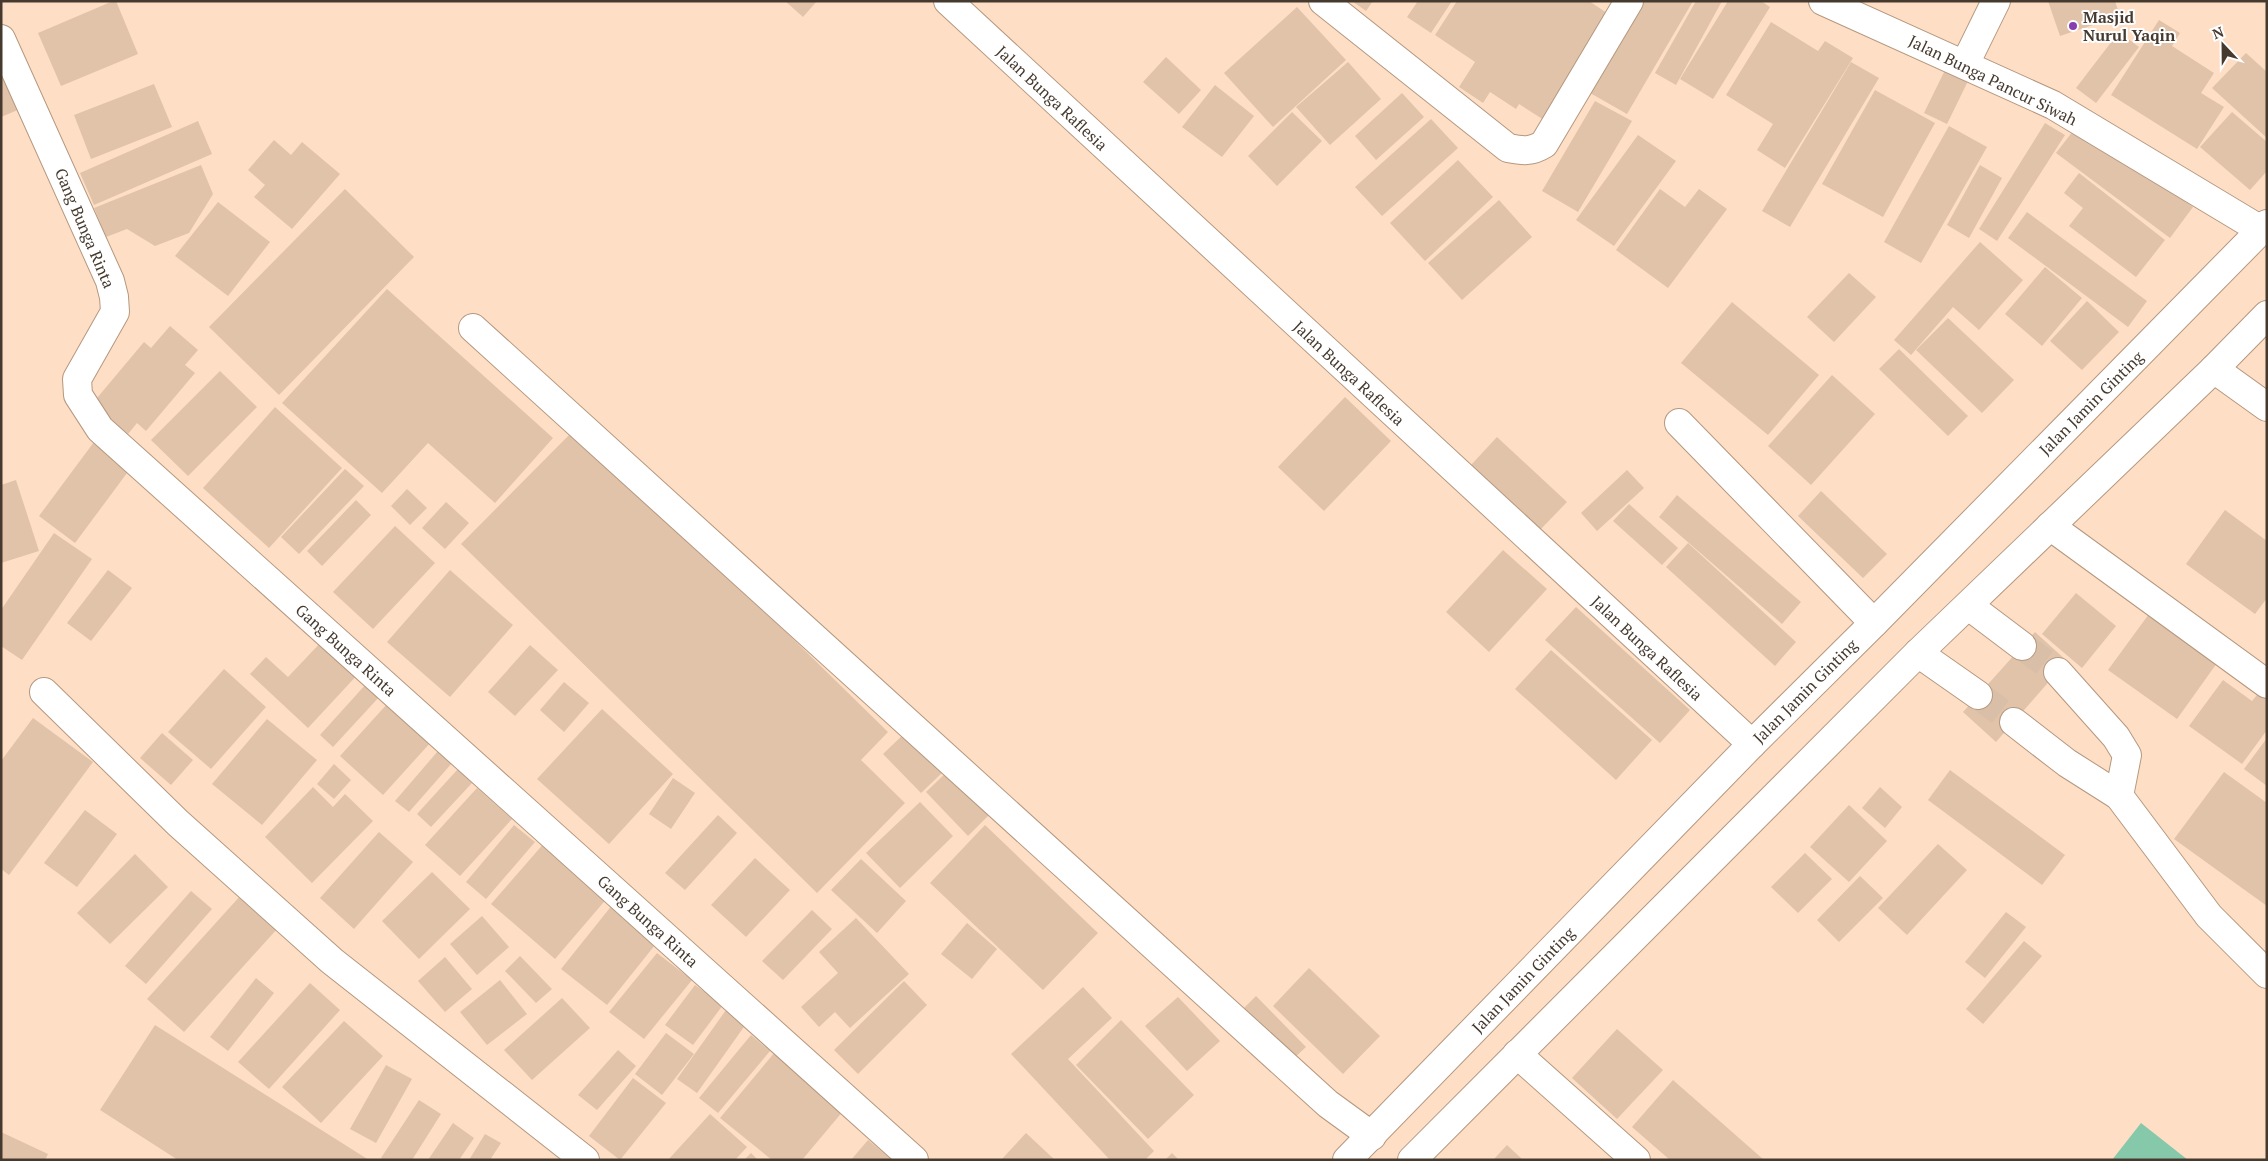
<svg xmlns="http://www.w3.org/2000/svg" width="2268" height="1161" font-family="'PT Serif',serif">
<rect width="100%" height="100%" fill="#fedfc6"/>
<polygon fill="#86c8aa" points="2141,1123 2188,1160 2112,1160"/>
<g fill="#e1c3aa">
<polygon points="113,1 116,1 138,54 61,86 38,33"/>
<polygon points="785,1 817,1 803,17"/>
<polygon points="1352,1 1373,1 1366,11"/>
<polygon points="1418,1 1452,1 1431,33 1407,17"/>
<polygon points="1457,1 1589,1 1616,19 1547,122 1519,104 1516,109 1490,92 1483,103 1459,87 1475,62 1435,35"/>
<polygon points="1643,1 1693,1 1627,114 1590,93"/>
<polygon points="1696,1 1722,1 1676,85 1655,73"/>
<polygon points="1728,1 1761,1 1770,7 1713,99 1680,79"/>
<polygon points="2048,1 2115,1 2120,16 2060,36"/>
<polygon points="1297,7 1346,60 1273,127 1224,73"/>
<polygon points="2159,20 2180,33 2172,46 2214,73 2201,93 2224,107 2197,149 2111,95"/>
<polygon points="1771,22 1818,51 1825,41 1853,58 1785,168 1757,150 1773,124 1726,95"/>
<polygon points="2119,32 2139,47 2096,103 2076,88"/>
<polygon points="2246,53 2267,72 2267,138 2212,88"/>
<polygon points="1166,57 1201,90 1179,114 1143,82"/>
<polygon points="1348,62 1381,99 1330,145 1296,107"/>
<polygon points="1851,62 1879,78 1790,227 1762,211"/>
<polygon points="1,67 25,107 1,117"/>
<polygon points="1946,68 1969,79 1947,124 1924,113"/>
<polygon points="154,84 172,127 91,159 74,115"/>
<polygon points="1215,85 1254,116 1222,157 1182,127"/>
<polygon points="1875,90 1935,123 1883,217 1822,184"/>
<polygon points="1402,93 1424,117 1376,160 1355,136"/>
<polygon points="1595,101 1632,121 1578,212 1542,191"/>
<polygon points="1292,112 1322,141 1277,186 1248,156"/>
<polygon points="2232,112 2267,142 2267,171 2250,190 2200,147"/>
<polygon points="1431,119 1458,148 1382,216 1355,187"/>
<polygon points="198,121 212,154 94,205 80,173"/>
<polygon points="2080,122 2193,207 2170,238 2056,153"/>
<polygon points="2045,123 2065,135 1997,241 1979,229"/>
<polygon points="1949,126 1987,147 1921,263 1884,242"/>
<polygon points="1638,135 1676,161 1614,246 1576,220"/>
<polygon points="274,140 291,155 302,142 340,174 292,229 254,197 265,185 248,170"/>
<polygon points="1458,160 1493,197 1425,261 1390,223"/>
<polygon points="201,165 213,194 189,233 155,246 127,229 106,237 94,208"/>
<polygon points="1980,165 2002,178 1969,238 1947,225"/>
<polygon points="2079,173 2165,240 2136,277 2069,226 2083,208 2064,193"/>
<polygon points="345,189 414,257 279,395 209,327"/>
<polygon points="1660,189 1685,207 1699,189 1727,209 1668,288 1616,250"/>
<polygon points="1499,200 1532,237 1462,300 1428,263"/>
<polygon points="218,202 270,242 228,296 175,256"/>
<polygon points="2027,212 2147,301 2128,327 2008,238"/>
<polygon points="1980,242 2023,280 1979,330 1953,307 1911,355 1894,340"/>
<polygon points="2045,267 2082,298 2042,346 2005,314"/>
<polygon points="1849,273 1876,297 1834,342 1807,317"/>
<polygon points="387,289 553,438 495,503 428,443 382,493 282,403"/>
<polygon points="2087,301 2119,332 2082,370 2050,341"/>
<polygon points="1732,302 1819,375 1768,435 1681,363"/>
<polygon points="1948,318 2014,380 1982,413 1916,350"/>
<polygon points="170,326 198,350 185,365 195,373 146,431 137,423 128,434 92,404 144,342 151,348"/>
<polygon points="1899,349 1968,416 1948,436 1879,369"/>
<polygon points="220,371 257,407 188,476 151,440"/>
<polygon points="1832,375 1875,414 1811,485 1768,446"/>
<polygon points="1345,397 1391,441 1324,511 1278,467"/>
<polygon points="275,407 342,468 269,548 203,488"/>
<polygon points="577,427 888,732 861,760 905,803 817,893 461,544"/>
<polygon points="1497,437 1567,502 1540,530 1471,465"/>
<polygon points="94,442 130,469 75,543 39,516"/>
<polygon points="345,469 364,486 299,554 281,537"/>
<polygon points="1627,470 1644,488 1597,531 1581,513"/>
<polygon points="16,480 39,551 1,563 1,485"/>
<polygon points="407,489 427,508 410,525 391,506"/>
<polygon points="1821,491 1887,554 1863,578 1798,516"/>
<polygon points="1677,495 1801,602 1782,624 1659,517"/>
<polygon points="356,500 371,515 322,566 307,551"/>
<polygon points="446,502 469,523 445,549 422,528"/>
<polygon points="1629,504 1678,548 1662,565 1613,521"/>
<polygon points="2225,510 2267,541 2267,598 2255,614 2186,564"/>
<polygon points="395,526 435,563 373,629 333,592"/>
<polygon points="54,533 92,559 22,660 1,646 1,610"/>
<polygon points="1688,543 1796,642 1775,666 1666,567"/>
<polygon points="1503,550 1547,589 1489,652 1446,612"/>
<polygon points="108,570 132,588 91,641 67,623"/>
<polygon points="450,570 513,625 450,697 387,642"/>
<polygon points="2076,593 2116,626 2082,668 2042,634"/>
<polygon points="1576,607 1690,710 1660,743 1545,640"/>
<polygon points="2149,614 2217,663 2177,719 2108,670"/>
<polygon points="2035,632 2067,661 1996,742 1963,712"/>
<polygon points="324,639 360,672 308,728 250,674 266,657 288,677"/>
<polygon points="530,645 558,670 515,716 488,692"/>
<polygon points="1551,650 1652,740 1616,780 1515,689"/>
<polygon points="224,669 266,707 211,769 168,732"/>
<polygon points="2223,680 2252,701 2262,689 2267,693 2267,730 2242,764 2189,726"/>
<polygon points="564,682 589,703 564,732 540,710"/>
<polygon points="367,683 380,696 333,747 320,735"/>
<polygon points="388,703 431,742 383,795 340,756"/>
<polygon points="602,709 673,774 609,844 537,779"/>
<polygon points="33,718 93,762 9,875 1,869 1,761"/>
<polygon points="267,719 317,760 262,825 212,784"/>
<polygon points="906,732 944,771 921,793 883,754"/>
<polygon points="162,733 193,760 171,785 140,758"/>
<polygon points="2267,738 2267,786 2244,769"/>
<polygon points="438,751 452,763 409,812 395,801"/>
<polygon points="334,764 351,780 334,799 317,784"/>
<polygon points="458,769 472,783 431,827 417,814"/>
<polygon points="949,770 991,813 968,836 926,792"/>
<polygon points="1950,770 2065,855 2042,885 1928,800"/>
<polygon points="2224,772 2267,803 2267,906 2174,839"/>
<polygon points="673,778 695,793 671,829 649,814"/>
<polygon points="313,787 333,807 345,794 373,821 312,883 265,837"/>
<polygon points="1880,787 1902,807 1885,828 1862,808"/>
<polygon points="477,788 512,819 460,876 425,845"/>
<polygon points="920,802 953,836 900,888 866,853"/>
<polygon points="1849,805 1887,841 1849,882 1810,847"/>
<polygon points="85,810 117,834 77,887 44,863"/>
<polygon points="718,815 737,833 685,890 665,873"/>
<polygon points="514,825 535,842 486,899 466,882"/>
<polygon points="985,825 1098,933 1043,990 930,883"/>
<polygon points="379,832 413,862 354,929 320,898"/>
<polygon points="546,841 609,896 555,959 491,904"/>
<polygon points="1938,844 1967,870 1907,935 1878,908"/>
<polygon points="1805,853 1832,879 1798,913 1771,887"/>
<polygon points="135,854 168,887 110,944 77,913"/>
<polygon points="755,858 790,890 746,937 711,905"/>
<polygon points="861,859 906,901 877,933 831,890"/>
<polygon points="432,872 470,909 419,959 382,921"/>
<polygon points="1860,876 1883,898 1839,942 1817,920"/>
<polygon points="191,891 212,909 146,984 125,966"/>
<polygon points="241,895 278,928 184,1032 147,999"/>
<polygon points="613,904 659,940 607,1005 561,969"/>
<polygon points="812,910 832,929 783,980 762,961"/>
<polygon points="2006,912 2026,927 1985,978 1965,962"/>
<polygon points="482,916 509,947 477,975 450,944"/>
<polygon points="856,918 909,974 850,1028 835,1012 819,1027 801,1007 838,973 819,952"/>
<polygon points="967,923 997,949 972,979 941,954"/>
<polygon points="2024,941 2042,956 1983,1024 1966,1009"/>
<polygon points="657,953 692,980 644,1039 609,1012"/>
<polygon points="520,956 552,989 536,1003 505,971"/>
<polygon points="445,957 472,989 445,1012 418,981"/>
<polygon points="1309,968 1380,1036 1343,1074 1273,1006"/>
<polygon points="256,978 274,993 228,1051 210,1037"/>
<polygon points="500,980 527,1014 487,1045 460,1012"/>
<polygon points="904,981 927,1005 858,1074 834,1050"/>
<polygon points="310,983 340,1010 269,1089 238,1062"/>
<polygon points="695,985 723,1005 693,1045 665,1025"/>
<polygon points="1083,987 1112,1018 1068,1059 1154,1151 1145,1160 1110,1160 1011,1054"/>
<polygon points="1256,996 1306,1047 1291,1061 1241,1011"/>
<polygon points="1178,997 1220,1041 1187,1071 1145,1026"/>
<polygon points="562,998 590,1028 532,1080 504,1050"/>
<polygon points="726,1010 746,1024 697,1093 677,1079"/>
<polygon points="1121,1020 1194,1095 1148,1139 1076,1065"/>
<polygon points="344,1021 383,1056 321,1123 282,1087"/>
<polygon points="155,1025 369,1160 178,1160 100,1110"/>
<polygon points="1617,1029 1663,1070 1617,1119 1572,1078"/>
<polygon points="666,1033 694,1054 662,1095 635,1074"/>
<polygon points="751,1035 770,1051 718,1113 699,1098"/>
<polygon points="618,1050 636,1066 597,1110 578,1095"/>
<polygon points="775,1052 844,1110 802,1160 772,1160 720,1118"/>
<polygon points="386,1065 412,1079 376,1143 350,1129"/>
<polygon points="633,1078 666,1103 620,1160 589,1136"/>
<polygon points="1673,1080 1764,1160 1670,1160 1632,1127"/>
<polygon points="419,1100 441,1114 412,1160 384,1160 381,1158"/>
<polygon points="710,1114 747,1147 735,1160 668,1160"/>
<polygon points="453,1123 474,1138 459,1160 428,1160"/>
<polygon points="1,1132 48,1154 45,1160 1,1160"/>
<polygon points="1026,1133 1055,1160 1001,1160"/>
<polygon points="485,1134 501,1143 490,1160 469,1160"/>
<polygon points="868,1140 892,1160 851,1160"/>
<polygon points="1507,1145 1523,1160 1493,1160"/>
<polygon points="751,1153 758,1160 744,1160"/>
<polygon points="1172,1153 1179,1160 1165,1160"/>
</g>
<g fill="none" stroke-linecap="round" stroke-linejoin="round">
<g stroke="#d9bea8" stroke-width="28" stroke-dasharray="28 14" stroke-linecap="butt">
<polyline points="2022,646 2058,672"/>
<polyline points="1978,695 2014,722"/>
</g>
<defs>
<g id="minor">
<polyline points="948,1 1752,744"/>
<path d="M1323,1L1508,148C1523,151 1531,152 1544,144L1629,1"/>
<polyline points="1823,1 2053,105 2261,230"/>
<polyline points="1,39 110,281 114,297 115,312 77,379 78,395 100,429 914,1160"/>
<polyline points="1965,64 1996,1"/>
<polyline points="473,328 1328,1104 1372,1136"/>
<polyline points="2214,369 2267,407"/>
<polyline points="1679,423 1874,623"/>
<polyline points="2050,526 2267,684"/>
<polyline points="1969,606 2022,646"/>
<polyline points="1918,653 1978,695"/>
<polyline points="2058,672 2116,737 2127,755 2119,796"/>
<polyline points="44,692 178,823 332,961 585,1160"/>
<polyline points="2014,722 2067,763 2119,796 2209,916 2267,974"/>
<polyline points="1517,1054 1636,1160"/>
</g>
<g id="highway">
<polyline points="1347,1160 1752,744 1874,623 2267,224"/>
<polyline points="1412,1160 1918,653 2214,369 2267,315"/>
</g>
</defs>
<use href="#minor" stroke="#b4987f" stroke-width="30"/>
<use href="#highway" stroke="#b4987f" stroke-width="30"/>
<use href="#minor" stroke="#fff" stroke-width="28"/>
<use href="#highway" stroke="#fff" stroke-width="28"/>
</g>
<circle fill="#873eb0" stroke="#fff" stroke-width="2" cx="2073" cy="26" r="5"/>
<g text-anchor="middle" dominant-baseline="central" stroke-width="4" stroke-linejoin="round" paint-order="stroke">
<g font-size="16" font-weight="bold" fill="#463a2f" stroke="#fff" text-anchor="start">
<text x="2083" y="17">Masjid<tspan x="2083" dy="18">Nurul Yaqin</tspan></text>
</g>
<g font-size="16" fill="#463a2f" stroke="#fff">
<text transform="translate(1993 80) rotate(26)">Jalan Bunga Pancur Siwah</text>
<text transform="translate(1052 98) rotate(43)">Jalan Bunga Raflesia</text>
<text transform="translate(85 228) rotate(67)">Gang Bunga Rinta</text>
<text transform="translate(1349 373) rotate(43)">Jalan Bunga Raflesia</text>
<text transform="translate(2091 403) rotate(-45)">Jalan Jamin Ginting</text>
<text transform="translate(1647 648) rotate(43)">Jalan Bunga Raflesia</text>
<text transform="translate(346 650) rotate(42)">Gang Bunga Rinta</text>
<text transform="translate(1805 691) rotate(-45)">Jalan Jamin Ginting</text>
<text transform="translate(648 921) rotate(42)">Gang Bunga Rinta</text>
<text transform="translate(1523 980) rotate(-46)">Jalan Jamin Ginting</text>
</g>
</g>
<rect width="2268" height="1161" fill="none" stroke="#463a2f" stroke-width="5"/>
<g transform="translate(2223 45) rotate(338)" stroke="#ffffff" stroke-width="4" paint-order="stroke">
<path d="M0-4L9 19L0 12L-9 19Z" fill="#463a2f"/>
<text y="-8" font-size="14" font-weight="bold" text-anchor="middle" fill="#463a2f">N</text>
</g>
</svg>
